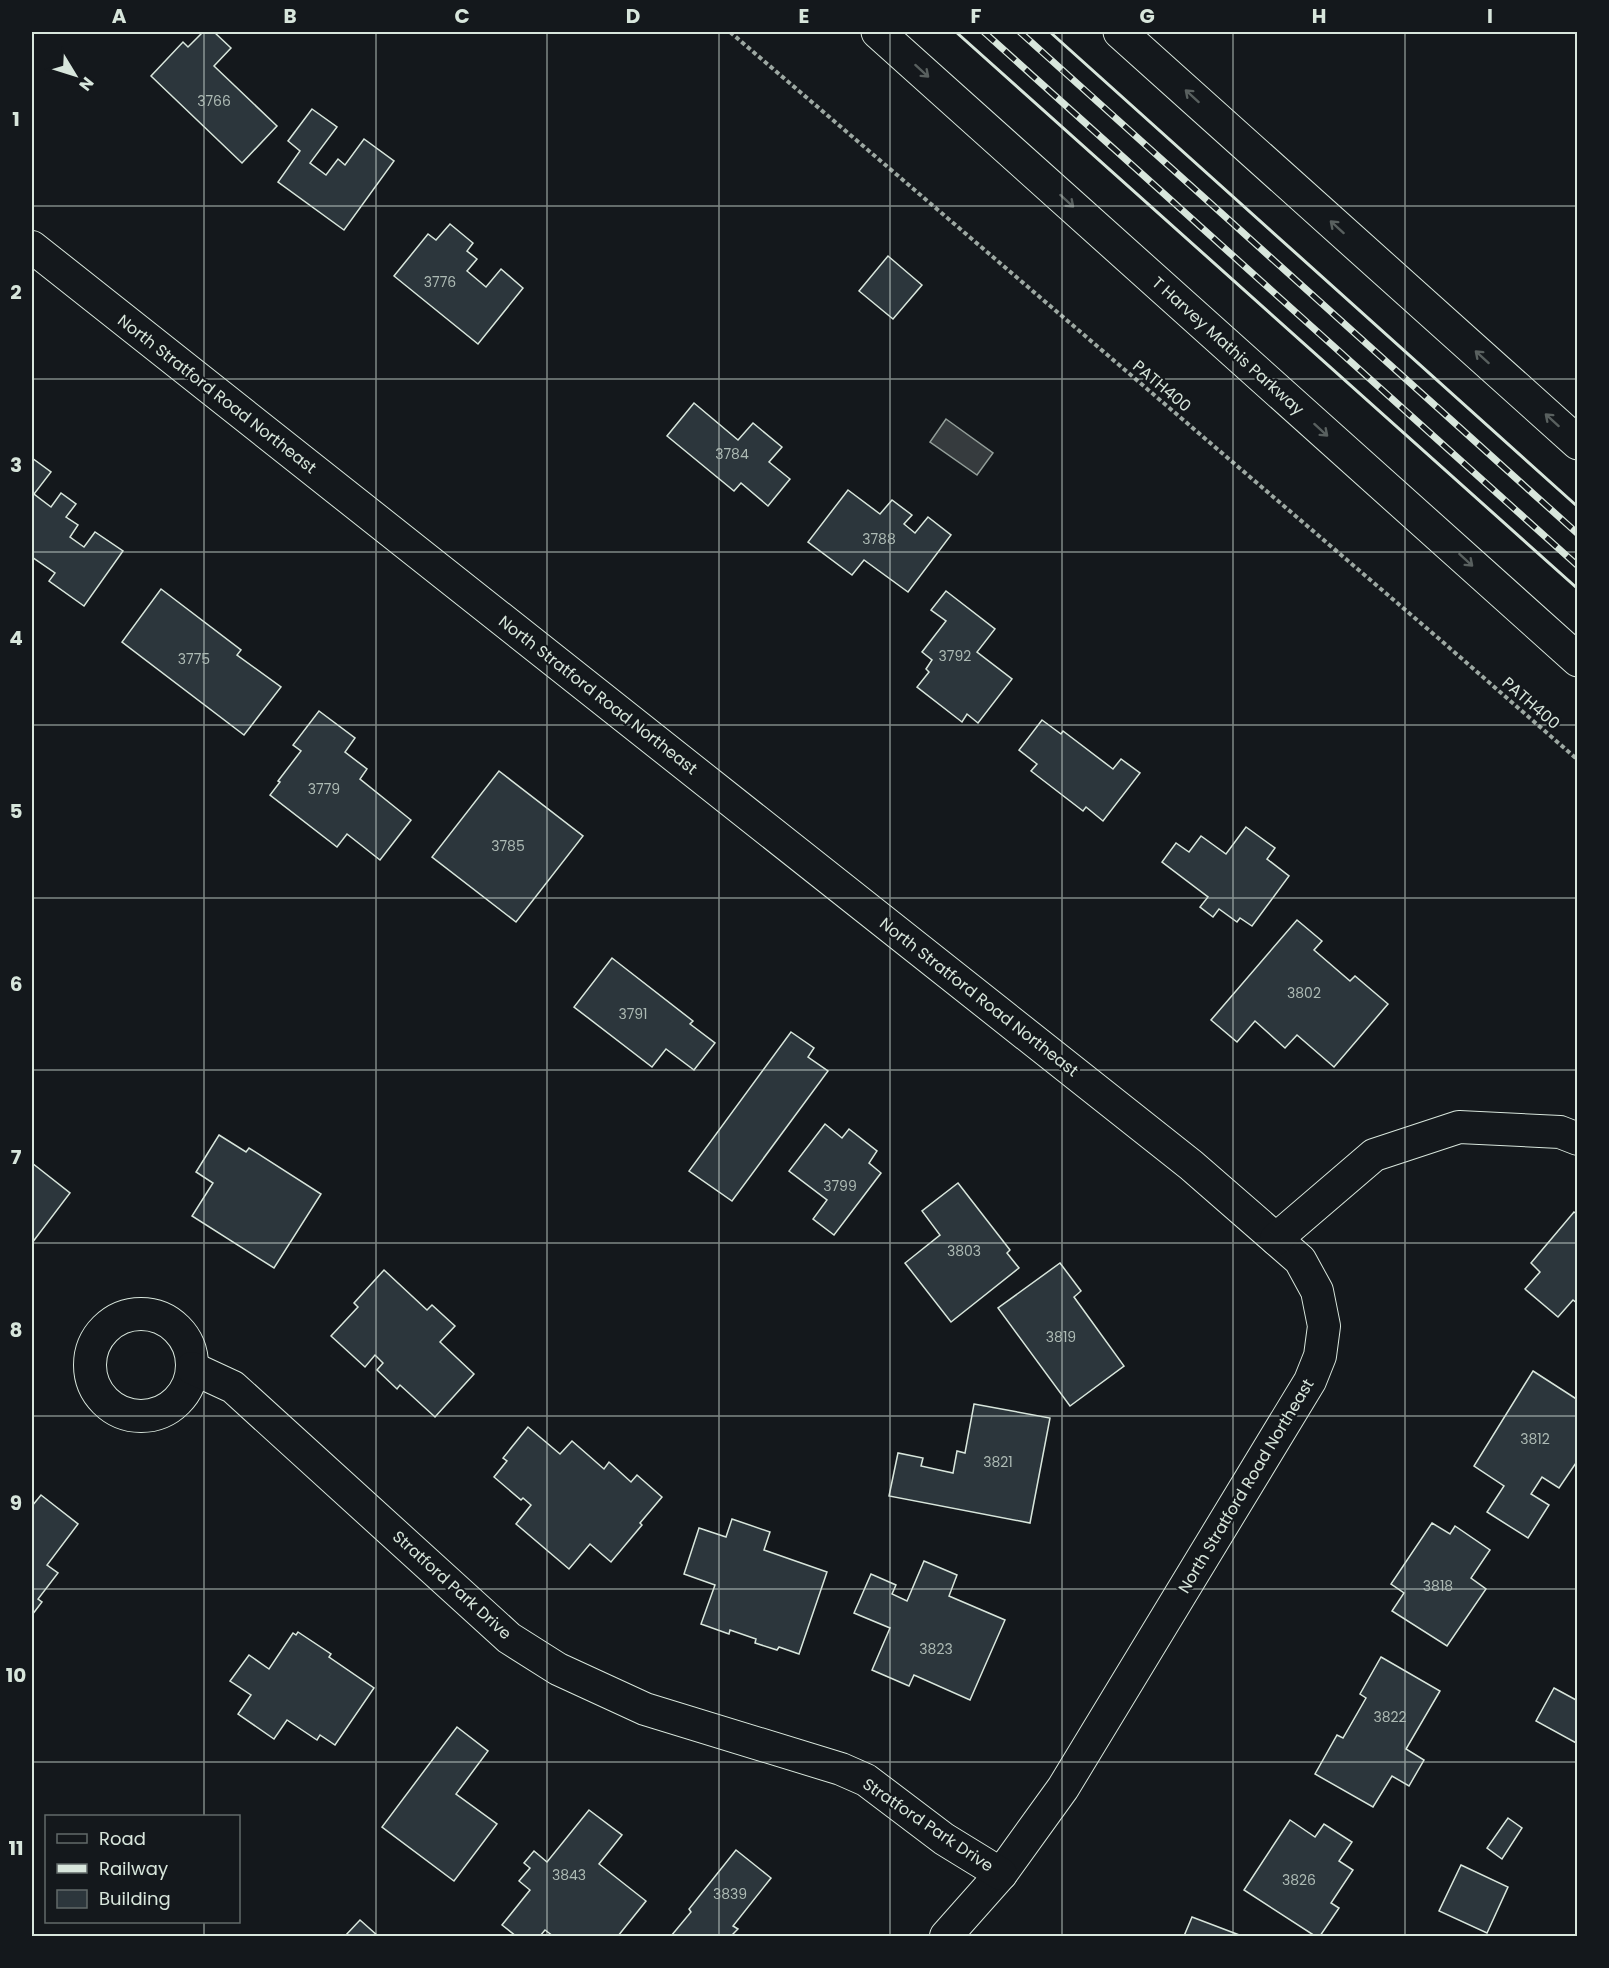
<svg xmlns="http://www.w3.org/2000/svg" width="1609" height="1968" font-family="Poppins,sans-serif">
<rect width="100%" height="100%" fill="#14181c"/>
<polygon fill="#363b3e" stroke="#939e99" stroke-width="1.5" points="946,419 993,453 977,475 930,442"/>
<g fill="#2c363c" stroke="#d8e6dc" stroke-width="1.5">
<polygon points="203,32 214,32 231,48 214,66 277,126 242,163 151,76 183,42 188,47"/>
<polygon points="312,109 337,127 310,163 326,175 338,159 345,165 364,139 394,161 344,230 278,182 300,151 288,141"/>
<polygon points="450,224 473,243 467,251 477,259 467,271 486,287 501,269 523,288 478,344 394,276 428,234 436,240"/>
<polygon points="888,256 922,285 893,319 859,291"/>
<polygon points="694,403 738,440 753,423 782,447 769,462 790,479 768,506 741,483 734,491 667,436"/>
<polygon points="32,458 51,472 34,494 51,507 61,493 76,504 66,517 78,525 70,537 84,547 95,532 123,551 84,606 49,581 55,573 32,557"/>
<polygon points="848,490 880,514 892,500 912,515 904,524 915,533 928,517 951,535 908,592 864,560 852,575 808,542"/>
<polygon points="161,589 241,650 237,655 281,687 244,735 122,642"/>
<polygon points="946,591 995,629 977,652 1012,679 978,723 967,714 962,722 917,687 929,672 926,669 932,660 922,652 946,621 931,610"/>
<polygon points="319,711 355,738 345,752 367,769 360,779 411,820 380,860 347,834 337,847 270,795 280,782 278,781 301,751 293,745"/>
<polygon points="1042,720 1061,734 1063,731 1113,769 1121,759 1140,773 1103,821 1086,807 1083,811 1031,771 1037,764 1019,750"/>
<polygon points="499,771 583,836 516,922 432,857"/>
<polygon points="1246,827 1275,848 1267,859 1289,876 1252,926 1240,918 1237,922 1219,909 1213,917 1200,907 1208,897 1162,862 1176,843 1189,852 1201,836 1226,854"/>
<polygon points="1297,920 1322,941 1314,950 1350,981 1355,976 1388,1004 1334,1067 1297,1035 1285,1048 1255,1021 1237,1042 1211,1020"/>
<polygon points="612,958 693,1021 690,1024 715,1043 694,1070 666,1049 652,1067 574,1007"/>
<polygon points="791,1032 814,1048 808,1057 828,1071 732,1201 689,1171"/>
<polygon points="825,1124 842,1138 849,1129 877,1151 869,1163 881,1173 834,1235 813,1219 827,1200 789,1171"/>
<polygon points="219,1135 246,1152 249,1148 321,1194 274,1268 192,1216 213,1183 196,1172"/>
<polygon points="32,1163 70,1193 32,1243"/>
<polygon points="958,1183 1010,1250 1007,1253 1019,1268 951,1322 905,1263 940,1235 922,1211"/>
<polygon points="1574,1212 1578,1215 1578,1304 1573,1300 1558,1317 1525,1289 1540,1272 1531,1263"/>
<polygon points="1060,1263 1081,1291 1074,1297 1124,1366 1070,1406 998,1308"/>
<polygon points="384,1270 427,1310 432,1305 455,1326 440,1342 474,1374 435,1417 400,1385 397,1389 377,1370 383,1363 375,1355 365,1367 331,1336 358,1307 354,1303"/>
<polygon points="1533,1371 1578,1400 1578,1460 1559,1488 1542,1477 1531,1494 1549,1505 1528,1538 1487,1512 1504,1486 1474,1466"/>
<polygon points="974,1404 1050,1418 1030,1523 889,1496 898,1453 923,1458 921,1466 953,1473 957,1451 965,1453"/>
<polygon points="528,1427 560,1454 572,1441 604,1469 609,1462 631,1482 637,1475 662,1497 640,1523 642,1525 611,1562 590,1544 569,1569 516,1524 531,1505 523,1498 521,1500 494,1477 507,1461 503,1458"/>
<polygon points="41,1495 78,1524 47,1565 58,1573 38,1599 42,1602 32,1615 32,1506"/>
<polygon points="732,1519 770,1532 764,1550 827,1572 799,1654 779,1647 777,1650 755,1643 756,1639 730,1630 729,1634 701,1624 715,1585 684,1574 699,1528 726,1537"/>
<polygon points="1432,1523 1450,1534 1455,1526 1490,1550 1471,1578 1486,1589 1447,1646 1392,1611 1404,1593 1391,1584"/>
<polygon points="924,1561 957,1575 949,1596 1005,1620 970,1700 914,1675 909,1686 872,1670 890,1628 854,1613 871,1574 896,1585 892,1594 907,1601"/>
<polygon points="298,1632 331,1654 329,1657 374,1688 335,1745 320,1735 317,1740 287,1720 274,1739 238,1714 251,1695 230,1681 249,1655 269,1669 293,1633 296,1635"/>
<polygon points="1381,1657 1440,1691 1406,1749 1424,1760 1409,1786 1392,1776 1373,1807 1315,1774 1337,1735 1343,1738 1366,1698 1360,1694"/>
<polygon points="1554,1688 1578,1701 1578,1744 1536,1721"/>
<polygon points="457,1727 488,1751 456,1794 497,1824 454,1881 382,1827"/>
<polygon points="589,1810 622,1835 599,1864 646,1901 618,1936 553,1936 545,1930 540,1936 516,1936 502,1925 530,1890 519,1881 530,1868 524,1863 534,1851 547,1862"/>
<polygon points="1508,1818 1522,1828 1502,1859 1487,1848"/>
<polygon points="1290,1820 1315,1837 1324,1824 1352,1842 1339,1861 1353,1870 1331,1903 1339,1908 1320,1936 1315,1936 1244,1890"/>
<polygon points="736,1850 771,1878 733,1926 738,1929 731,1936 671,1936 691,1912 689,1909"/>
<polygon points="1461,1865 1508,1887 1487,1933 1439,1911"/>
<polygon points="1192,1917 1242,1936 1184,1936"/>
<polygon points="360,1920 378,1936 345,1936"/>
</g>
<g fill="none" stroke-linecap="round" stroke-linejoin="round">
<defs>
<g id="street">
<polyline points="32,247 1191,1165 1300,1260 1317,1291 1324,1326 1320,1356 1310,1381 1063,1788 1001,1874 946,1936"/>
<polyline points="1276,1239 1374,1155 1459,1127 1560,1132 1578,1139"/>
<circle cx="141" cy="1365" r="51"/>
<polyline points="192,1368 233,1387 509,1638 558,1669 645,1709 841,1769 866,1780 944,1839 1001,1874"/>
</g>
<g id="highway">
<polyline points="878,32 1578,660"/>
<polyline points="1120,32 1578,443"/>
</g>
</defs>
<use href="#street" stroke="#d8e6dc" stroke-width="34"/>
<use href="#highway" stroke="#d8e6dc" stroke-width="35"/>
<polyline stroke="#9da8a2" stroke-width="4" stroke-dasharray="4.5 3" stroke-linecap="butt" points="730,32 1437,637 1578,760"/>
<use href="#street" stroke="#14181c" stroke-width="32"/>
<use href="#highway" stroke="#14181c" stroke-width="33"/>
<defs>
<g id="rail">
<polyline points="984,32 1578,566"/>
<polyline points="1020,32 1578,534"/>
</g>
</defs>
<use href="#rail" stroke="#d8e6dc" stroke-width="7"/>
<use href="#rail" stroke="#14181c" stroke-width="4.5" stroke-dasharray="14" stroke-linecap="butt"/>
<g stroke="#d8e6dc" stroke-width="3">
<polyline points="956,32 1578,589"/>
<polyline points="1050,32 1578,507"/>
</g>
</g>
<defs><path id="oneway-shaft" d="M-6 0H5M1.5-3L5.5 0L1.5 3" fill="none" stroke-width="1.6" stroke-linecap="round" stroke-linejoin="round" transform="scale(1.5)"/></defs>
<g stroke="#59605f">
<use href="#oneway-shaft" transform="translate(922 71) rotate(42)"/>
<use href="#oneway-shaft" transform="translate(1192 96) rotate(-138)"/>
<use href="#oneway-shaft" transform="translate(1067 201) rotate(42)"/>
<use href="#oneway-shaft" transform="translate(1337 227) rotate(-138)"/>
<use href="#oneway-shaft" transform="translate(1482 357) rotate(-138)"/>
<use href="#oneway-shaft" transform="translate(1552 420) rotate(-138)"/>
<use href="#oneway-shaft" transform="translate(1321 430) rotate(42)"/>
<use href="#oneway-shaft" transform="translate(1466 560) rotate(42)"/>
</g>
<path fill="none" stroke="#d8e6dc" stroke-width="1.5" stroke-opacity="0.55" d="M204,32V1816M376,32V1936M547,32V1936M719,32V1936M890,32V1936M1062,32V1936M1233,32V1936M1405,32V1936M32,206H1578M32,379H1578M32,552H1578M32,725H1578M32,898H1578M32,1070H1578M32,1243H1578M32,1416H1578M32,1589H1578M32,1762H1578M204,1922V1936"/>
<g text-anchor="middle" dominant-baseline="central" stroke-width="4.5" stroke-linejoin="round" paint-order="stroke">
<g font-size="14" fill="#adbab4">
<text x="214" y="101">3766</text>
<text x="440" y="282">3776</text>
<text x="732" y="454">3784</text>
<text x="879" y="539">3788</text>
<text x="955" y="656">3792</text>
<text x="194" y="659">3775</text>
<text x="324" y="789">3779</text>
<text x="508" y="846">3785</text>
<text x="1304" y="993">3802</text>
<text x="633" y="1014">3791</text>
<text x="840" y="1186">3799</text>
<text x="964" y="1251">3803</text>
<text x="1061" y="1337">3819</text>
<text x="1535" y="1439">3812</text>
<text x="998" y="1462">3821</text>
<text x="1438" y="1586">3818</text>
<text x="936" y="1649">3823</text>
<text x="1390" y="1717">3822</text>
<text x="569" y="1875">3843</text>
<text x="1299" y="1880">3826</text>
<text x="730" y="1894">3839</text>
</g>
<g font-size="16" fill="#d8e6dc" stroke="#14181c">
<text transform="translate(1228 346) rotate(42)">T Harvey Mathis Parkway</text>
<text transform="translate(1162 386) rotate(40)">PATH400</text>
<text transform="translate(217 394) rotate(38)">North Stratford Road Northeast</text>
<text transform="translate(598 695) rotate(38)">North Stratford Road Northeast</text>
<text transform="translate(1531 703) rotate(41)">PATH400</text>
<text transform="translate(979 997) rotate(38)">North Stratford Road Northeast</text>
<text transform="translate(1246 1486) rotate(-59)">North Stratford Road Northeast</text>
<text transform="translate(452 1585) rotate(42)">Stratford Park Drive</text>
<text transform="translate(928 1825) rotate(34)">Stratford Park Drive</text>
</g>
</g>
<rect width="1609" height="1968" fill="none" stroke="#14181c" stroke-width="66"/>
<rect x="45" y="1815" width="195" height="108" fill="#14181c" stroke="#626a69" stroke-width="1.5"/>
<rect x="57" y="1834" width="30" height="9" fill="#14181c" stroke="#626a69" stroke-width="1.5"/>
<text x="99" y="1845" font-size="18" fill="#d8e6dc">Road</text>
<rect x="57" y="1864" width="30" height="9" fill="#d8e6dc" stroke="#626a69" stroke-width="1.5"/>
<text x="99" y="1875" font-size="18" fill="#d8e6dc">Railway</text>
<rect x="57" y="1890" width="30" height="18" fill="#2c363c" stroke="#626a69" stroke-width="1.5"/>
<text x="99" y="1905" font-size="18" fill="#d8e6dc">Building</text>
<g transform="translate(75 75) rotate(128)" stroke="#14181c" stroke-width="4.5" paint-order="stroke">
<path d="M0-4.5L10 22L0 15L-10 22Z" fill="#d8e6dc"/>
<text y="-9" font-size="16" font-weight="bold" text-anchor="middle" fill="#d8e6dc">N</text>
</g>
<rect x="33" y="33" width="1543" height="1902" fill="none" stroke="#d8e6dc" stroke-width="2"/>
<g font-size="20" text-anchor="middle" font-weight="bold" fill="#d8e6dc">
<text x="119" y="23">A</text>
<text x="290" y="23">B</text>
<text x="462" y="23">C</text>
<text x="633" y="23">D</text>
<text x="804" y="23">E</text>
<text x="976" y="23">F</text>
<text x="1147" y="23">G</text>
<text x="1319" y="23">H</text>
<text x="1490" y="23">I</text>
<text x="16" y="126">1</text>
<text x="16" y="299">2</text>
<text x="16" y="472">3</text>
<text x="16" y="645">4</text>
<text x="16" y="818">5</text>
<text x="16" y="991">6</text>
<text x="16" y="1164">7</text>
<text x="16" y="1337">8</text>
<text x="16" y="1510">9</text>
<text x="16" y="1682">10</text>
<text x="16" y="1855">11</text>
</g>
</svg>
